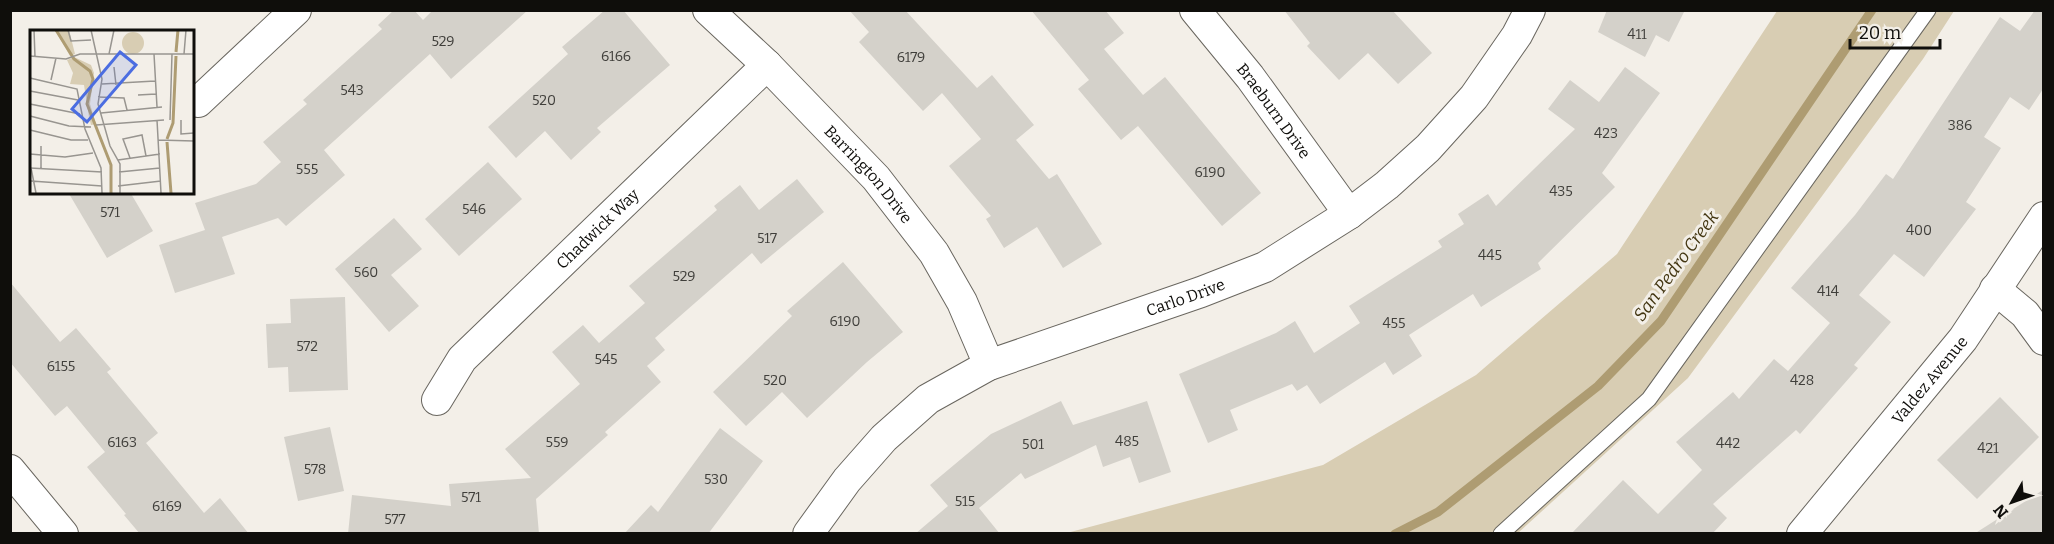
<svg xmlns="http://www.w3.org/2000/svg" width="2054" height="544" font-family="Bitter,serif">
<rect width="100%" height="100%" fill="#f3efe8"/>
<polygon fill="#d8cdb3" points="1777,11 1954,11 1923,59 1688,378 1518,533 1063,534 1323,465 1476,375 1617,254"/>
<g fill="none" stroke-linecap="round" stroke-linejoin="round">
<polyline stroke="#ae9c72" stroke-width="9" points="1395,534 1438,512 1598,386 1661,321 1872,10"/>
</g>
<g fill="#d4d1ca">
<polygon points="394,10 414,10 423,20 433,10 528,10 451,79 430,54 324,150 345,175 286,226 278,218 222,237 235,274 175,293 159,245 205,230 195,203 256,184 281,162 263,142 307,104 303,100 382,29 378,25"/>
<polygon points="605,10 623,10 670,65 597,128 601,132 571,160 545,131 516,158 488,127 568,54 562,47"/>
<polygon points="849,10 905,10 977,88 992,75 1034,125 1016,140 1049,179 1057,174 1102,244 1063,268 1037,227 1004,248 986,219 991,216 949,166 981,139 942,93 923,111 859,42 869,32"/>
<polygon points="1031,10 1105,10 1124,33 1104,49 1143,95 1165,77 1261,193 1222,226 1138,126 1121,140 1078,89 1089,80"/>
<polygon points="1284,10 1392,10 1432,53 1398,84 1368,53 1339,80 1307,46 1310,43"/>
<polygon points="1607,10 1685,10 1669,42 1656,35 1645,57 1598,32"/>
<polygon points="2035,10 2043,10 2043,89 2029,110 2010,97 1984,137 2001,148 1966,202 1976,209 1924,277 1894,254 1859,295 1891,322 1854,365 1858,368 1800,434 1796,430 1713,504 1727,518 1712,534 1571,534 1623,480 1658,514 1702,470 1676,442 1733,392 1739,399 1774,359 1788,371 1830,323 1791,288 1855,215 1886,174 1893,179 2000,17 2020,31"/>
<polygon points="1625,67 1660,93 1602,173 1615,187 1538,263 1541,269 1481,307 1473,294 1409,335 1422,356 1393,375 1385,362 1320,404 1307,385 1297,391 1292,384 1230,410 1238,430 1208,443 1179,374 1276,333 1295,321 1314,353 1360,323 1349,306 1442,247 1438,241 1464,224 1458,214 1488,194 1496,206 1575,129 1548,109 1570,80 1599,102"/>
<polygon points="488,162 522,199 459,256 425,219"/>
<polygon points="797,179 824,212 761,264 752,253 655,338 665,350 647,366 661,382 605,432 608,435 536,499 539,534 348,534 352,495 451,506 449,484 531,478 505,449 580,384 552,352 583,325 599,343 645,303 629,286 717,210 714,206 740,185 759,210"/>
<polygon points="68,192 130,192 153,231 107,258"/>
<polygon points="394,218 422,249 391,275 419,306 389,332 335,269"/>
<polygon points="843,262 903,332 867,362 807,418 782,392 746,426 713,392 792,316 787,311"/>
<polygon points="10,282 60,342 76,328 111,369 107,372 158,433 146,443 204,513 220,498 249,534 140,534 124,515 126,514 87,467 105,452 67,406 55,416 10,362"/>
<polygon points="345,297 348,390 289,392 288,367 268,368 266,324 291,323 290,299"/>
<polygon points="2000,397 2039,437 1977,499 1937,460"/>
<polygon points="1061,401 1073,425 1147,401 1171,472 1139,483 1130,457 1103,467 1096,445 1025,479 1021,473 979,508 1000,534 915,534 948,506 930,485 991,434"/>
<polygon points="330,427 344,491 298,501 284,437"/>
<polygon points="720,428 763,461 708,534 624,534 651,505 658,512"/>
<polygon points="2043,490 2043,534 1974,534"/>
</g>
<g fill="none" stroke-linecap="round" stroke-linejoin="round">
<defs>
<polyline id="lane" points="1501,534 1649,399 1928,10"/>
<g id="street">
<path id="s1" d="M708,10L767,65L876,178L934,253L962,302L989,365"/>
<path id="s2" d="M1195,10L1250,77L1349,214"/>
<polyline points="198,102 296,10"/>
<polyline points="1995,289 2025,314 2044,340"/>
<path id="s3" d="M437,400L462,359L767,65"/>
<polyline points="10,470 63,534"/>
<path id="s4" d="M808,534L847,480L884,438L928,399L989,365L1201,292L1265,267L1349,214L1387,185L1428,148L1474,97L1517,35L1530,10"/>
<path id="s5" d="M1802,534L1963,339L2044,217"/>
</g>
</defs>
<use href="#lane" stroke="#69665f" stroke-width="17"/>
<use href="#street" stroke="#69665f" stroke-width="32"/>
<use href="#lane" stroke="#fff" stroke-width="15"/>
<use href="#street" stroke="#fff" stroke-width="30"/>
</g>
<g text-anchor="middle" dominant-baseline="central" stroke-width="6" stroke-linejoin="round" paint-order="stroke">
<g font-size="14" fill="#403f3b">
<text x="1637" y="34">411</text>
<text x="443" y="41">529</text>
<text x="616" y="56">6166</text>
<text x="911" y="57">6179</text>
<text x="352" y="90">543</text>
<text x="544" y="100">520</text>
<text x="1960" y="125">386</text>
<text x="1606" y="133">423</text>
<text x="307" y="169">555</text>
<text x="1210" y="172">6190</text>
<text x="1561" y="191">435</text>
<text x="474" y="209">546</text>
<text x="110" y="212">571</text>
<text x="1919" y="230">400</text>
<text x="767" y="238">517</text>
<text x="1490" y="255">445</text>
<text x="366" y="272">560</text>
<text x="684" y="276">529</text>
<text x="1828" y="291">414</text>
<text x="845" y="321">6190</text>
<text x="1394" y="323">455</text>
<text x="307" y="346">572</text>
<text x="606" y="359">545</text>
<text x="61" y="366">6155</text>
<text x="775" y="380">520</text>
<text x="1802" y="380">428</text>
<text x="1127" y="441">485</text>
<text x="122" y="442">6163</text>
<text x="557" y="442">559</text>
<text x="1728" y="443">442</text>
<text x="1033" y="444">501</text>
<text x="1988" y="448">421</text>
<text x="315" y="469">578</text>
<text x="716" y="479">530</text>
<text x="471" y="497">571</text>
<text x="965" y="501">515</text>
<text x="167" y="506">6169</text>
<text x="395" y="519">577</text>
</g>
<g font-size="16" fill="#0f0e0b" stroke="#f3efe8">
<text stroke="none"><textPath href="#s2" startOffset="128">Braeburn Drive</textPath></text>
<text stroke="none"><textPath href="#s1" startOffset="230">Barrington Drive</textPath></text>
<text stroke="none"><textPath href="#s3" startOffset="236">Chadwick Way</textPath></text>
<text stroke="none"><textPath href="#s4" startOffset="459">Carlo Drive</textPath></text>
<text stroke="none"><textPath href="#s5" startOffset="200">Valdez Avenue</textPath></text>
</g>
<g font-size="18" font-style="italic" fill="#433612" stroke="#f3efe8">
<text transform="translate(1676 266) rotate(-54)">San Pedro Creek</text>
</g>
</g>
<g transform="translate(30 30)">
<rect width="164" height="164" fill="#f3efe8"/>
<path d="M25,0H39L45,24L40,26ZM92 13a11 11 0 1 1 22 0a11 11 0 1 1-22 0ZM44,27L61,35L64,43L60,74L66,94L61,95L59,87L54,55L40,54L43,43L37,30Z" fill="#d8cdb3"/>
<path fill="none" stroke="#ae9c72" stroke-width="3" d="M26,0L44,29L60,41L63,49L57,74L81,135V163M146,22L148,0M137,109L143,93L146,26M137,112L141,163"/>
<path fill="none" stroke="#989590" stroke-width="1.5" d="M4,0L5,27M38,0L41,11L61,10M61,0L72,49L68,74L80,116L90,134V163M79,24L84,0M124,24L127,77M154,24L156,0M0,26L36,29L50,24H164M84,37L86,55M0,48L47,59L55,99L71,138L72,163M21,50L26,28M72,54L125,51M0,61L48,70M108,65L126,64M68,67L94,68L97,80M0,74L50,84M71,83L132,77M0,86L39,96L61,97M127,90L131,163M140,90L142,24M151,90V104L164,103M66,95L134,90M0,100L41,110H58M128,110L164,111M11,116V139M0,124L35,127L63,123M100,128L93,109L112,105L116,126M88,130L130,124M0,138L72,142M1,138L6,163M89,142L130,138M1,151L72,156M88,156L131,151"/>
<path fill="#4b6de1" fill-opacity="0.15" stroke="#4b6de1" stroke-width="3" d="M90,22L106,35L57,92L42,79Z"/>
<rect width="164" height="164" fill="none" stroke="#0f0e0b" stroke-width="3"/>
</g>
<rect width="2054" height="544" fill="none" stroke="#0f0e0b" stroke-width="24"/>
<g transform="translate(2012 502) rotate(230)" stroke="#f3efe8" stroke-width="4.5" paint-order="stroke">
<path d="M0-4.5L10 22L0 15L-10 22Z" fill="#0f0e0b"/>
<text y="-9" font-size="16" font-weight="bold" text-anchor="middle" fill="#0f0e0b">N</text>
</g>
<path d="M1850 39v9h90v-9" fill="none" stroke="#0f0e0b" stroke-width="3"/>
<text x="1859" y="39" font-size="18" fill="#0f0e0b" stroke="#f3efe8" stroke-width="4.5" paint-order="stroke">20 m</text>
</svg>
